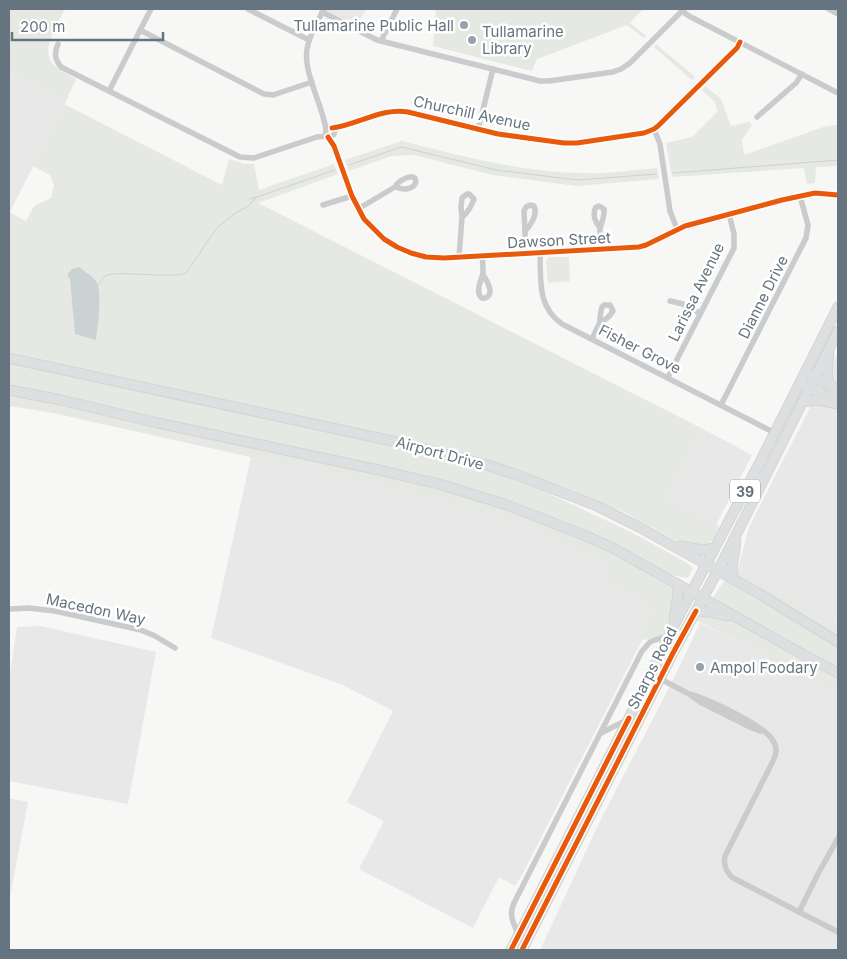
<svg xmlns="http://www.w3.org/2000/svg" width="847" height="959" font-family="Inter,sans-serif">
<rect width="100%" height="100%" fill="#f7f7f6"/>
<g fill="#e7e8e7">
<polygon points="327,9 366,9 356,26 326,11"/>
<polygon points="9,74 65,103 10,212 9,212"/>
<polygon points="838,353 838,625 738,568 749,527"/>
<polygon points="703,429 752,455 716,525 667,499"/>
<polygon points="251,457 363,482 522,524 611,565 604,580 629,593 653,609 639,635 642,640 523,873 515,886 499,877 473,928 359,869 384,821 347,802 393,711 343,685 211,638"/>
<polygon points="700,623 744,645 746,644 752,647 751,649 838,693 838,950 540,950 600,821 673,680"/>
<polygon points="40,626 156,652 128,804 9,781 9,680 17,627"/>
<polygon points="9,798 28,802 9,903"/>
</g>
<g fill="#e6e8e4">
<path d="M9,9H65C58,23 40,49 53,64C58,70 69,74 76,79L65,103L9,74Z"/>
<polygon points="436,9 643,9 630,23 646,36 644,38 627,25 537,59 532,71 433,46"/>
<polygon points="656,44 695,77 692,80 654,47"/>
<polygon points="705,86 721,99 731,126 749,122 752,125 742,140 744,155 826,126 838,125 838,166 816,167 815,183 807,184 804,168 672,177 666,143 692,137 718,111 714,101 702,90"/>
<polygon points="64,104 222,185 229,159 245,164 254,164 259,190 334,164 338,174 258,203 703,429 667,499 719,526 714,538 706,546 697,547 681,543 624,512 569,489 549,483 479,459 410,440 333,424 264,408 9,352 9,212 26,221 34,206 51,198 54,185 50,175 33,166"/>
<path d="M402,141C462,156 523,173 585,173C609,174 634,170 657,168L659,179L577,186L493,175L414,155L391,156L349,171L345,160Z"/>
<polygon points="549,257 569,257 570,281 548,283 546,261"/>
<polygon points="9,362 382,444 479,467 518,479 633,533 680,559 690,565 693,569 688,578 676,576 666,573 512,503 9,387"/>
<path d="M9,396L29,398L452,492L509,509L560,528L617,555L666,581C670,585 674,589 675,594C676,603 670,626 664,633C659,638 649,639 642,640L639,635L653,609L629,593L604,580L610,565L522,524L363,482L53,413L9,406Z"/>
<polygon points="735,568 738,568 838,625 838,693 751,649 751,647 746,644 744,645 698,621 698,618 702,615 722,584"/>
</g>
<path fill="#cad2d4" d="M79,267C85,272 93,276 97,283C102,294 98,327 96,340L75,334L70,279L67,275L72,269Z"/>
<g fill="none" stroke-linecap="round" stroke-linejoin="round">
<g stroke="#cad2d4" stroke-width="1">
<polyline points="349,165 401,147 406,148 496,170 578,180 656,174"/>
<polyline points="673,173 838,160"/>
<polyline points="250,199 256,197"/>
<path d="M98,285C100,282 102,278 105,276C113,270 167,278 183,274L186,273L217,228L234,214L248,206L257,197L335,170"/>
</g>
<defs>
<g id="secondary">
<polyline points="806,372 838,389"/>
<polyline points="801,382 838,403"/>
</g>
<g id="primary">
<path d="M829,354C828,364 825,375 830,385"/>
<polyline points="9,358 406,444 487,465 520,476 597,506 639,527 758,593 838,642"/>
<polyline points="9,390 61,400 158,423 374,469 439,484 507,505 581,534 613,548 804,655 838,673"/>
<polyline points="802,402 818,400 838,404"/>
<polyline points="680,546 703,550 714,548"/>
<polyline points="733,579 732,568 736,542"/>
<polyline points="696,611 710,612 727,616"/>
<polyline points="674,619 678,594 678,584"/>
<polyline points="511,950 629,718 669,635 761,460 838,307"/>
<polyline points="522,950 673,653 723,561 838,331"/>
</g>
</defs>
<use href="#secondary" stroke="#d2d3d4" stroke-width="11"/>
<use href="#primary" stroke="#d3d4d4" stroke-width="11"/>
<g stroke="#c9cbcc" stroke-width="5.5">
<polyline points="248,9 309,40"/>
<path d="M324,9C318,21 309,35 307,49C303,72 322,104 326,129"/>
<polyline points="829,9 838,14"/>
<polyline points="682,11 689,16 838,93"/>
<polyline points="322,12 377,40 540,81 549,81 613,72 621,69 630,63 684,9"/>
<polyline points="140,30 264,94 273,95 312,82"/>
<polyline points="381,41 397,9"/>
<path d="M58,44C54,52 55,60 61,67L240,157L254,158L317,137L327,136"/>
<polyline points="109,91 151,9"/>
<polyline points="757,117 796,83 802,74"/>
<circle cx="330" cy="132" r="4.5"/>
<path d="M332,128C358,125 382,107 408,112L498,134L564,143H577L644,133L654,129L658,126L737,48L740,42"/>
<polyline points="654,129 660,144 670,211 677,229"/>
<polyline points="478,130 493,69"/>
<polyline points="328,137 334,146 352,196 364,219 384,239 397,247 411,253 426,257 444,258 639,247 646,245 685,226 782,200 815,193 838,195"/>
<polyline points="323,205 352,196"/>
<path d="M358,209L395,187C397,183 400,181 404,179C421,169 421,196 395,187"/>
<path d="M600,228C595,222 592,214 596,207L599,206L604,209C605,217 601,223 600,229C599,236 601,243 601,250"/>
<path d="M525,231C531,225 538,214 534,206L530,205L526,207L524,211L526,254"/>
<path d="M540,253C541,281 537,306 562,324L775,433"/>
<path d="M482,256C483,262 483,267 483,273C482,279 477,286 479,293C480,302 491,298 490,290C489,285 486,279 483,275"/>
<path d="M459,257L462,217L461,207L462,198L467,194H469L474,199C472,205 467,214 462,217"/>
<polyline points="670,301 683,304 700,313"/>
<path d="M592,339L600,322V317L601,311L602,307L604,305H610L613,311C610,316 606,320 600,322"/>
<polyline points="668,377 734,248 734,234 729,214"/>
<polyline points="721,405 806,238 808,225 800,196"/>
<polyline points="9,609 28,608 55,611 141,630 155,636 175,648"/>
<polyline points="651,674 689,694 700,702 752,728 760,731"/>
<path d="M689,694C708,699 761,724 772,739C777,746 777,754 773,761L725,856C723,865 726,872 733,878L838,932"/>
<polyline points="601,733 629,719"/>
<polyline points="799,912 819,872 838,838"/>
<path d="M519,936C514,924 508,916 514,903L642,651L650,642L669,635"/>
</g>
<use href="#secondary" stroke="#dedfe0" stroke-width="9"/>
<use href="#primary" stroke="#dedfe0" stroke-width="9"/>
<defs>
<g id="cycleway">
<path d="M332,128C358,125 382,107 408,112L498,134L564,143H577L644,133L654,129L658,126L737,48L740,42"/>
<polyline points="328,137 334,146 352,196 364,219 384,239 397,247 411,253 426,257 444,258 639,247 646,245 685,226 782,200 815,193 838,195"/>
<polyline points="511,950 629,718"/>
<polyline points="522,950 673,653 696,611"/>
</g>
</defs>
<use href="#cycleway" stroke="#fff" stroke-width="8"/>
<use href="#cycleway" stroke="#e8590c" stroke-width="5"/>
</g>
<g fill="#98a2a8" stroke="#fff" stroke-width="2">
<circle cx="464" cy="25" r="5"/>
<circle cx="472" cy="40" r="5"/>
<circle cx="700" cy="667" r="5"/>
</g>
<g text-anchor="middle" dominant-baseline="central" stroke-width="5" stroke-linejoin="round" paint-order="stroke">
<rect fill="#fff" stroke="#939ea5" stroke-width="1" x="730" y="479.5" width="30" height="23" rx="4"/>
<g font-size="14" font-weight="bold" fill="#65747e">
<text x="745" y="491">39</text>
</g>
<g font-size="15" fill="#65747e" stroke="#fff" text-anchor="start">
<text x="454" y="25" text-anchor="end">Tullamarine Public Hall</text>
<text x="482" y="31">Tullamarine<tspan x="482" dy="17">Library</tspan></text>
<text x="710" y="667">Ampol Foodary</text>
</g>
<g font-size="15" fill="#65747e" stroke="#fff">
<text transform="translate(472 113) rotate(12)">Churchill Avenue</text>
<text transform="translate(559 240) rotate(-3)">Dawson Street</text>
<text transform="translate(696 292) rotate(-64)">Larissa Avenue</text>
<text transform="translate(763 297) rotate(-63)">Dianne Drive</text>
<text transform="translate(640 349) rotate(27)">Fisher Grove</text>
<text transform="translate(440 453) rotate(15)">Airport Drive</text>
<text transform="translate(96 609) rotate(12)">Macedon Way</text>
<text transform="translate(652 668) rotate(-63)">Sharps Road</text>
</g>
</g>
<rect width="847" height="959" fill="none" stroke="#65747e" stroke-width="20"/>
<path d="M12 32v8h151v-8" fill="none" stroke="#65747e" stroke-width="2.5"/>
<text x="20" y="32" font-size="15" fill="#65747e" stroke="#ffffff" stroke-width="4" paint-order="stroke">200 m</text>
</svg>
